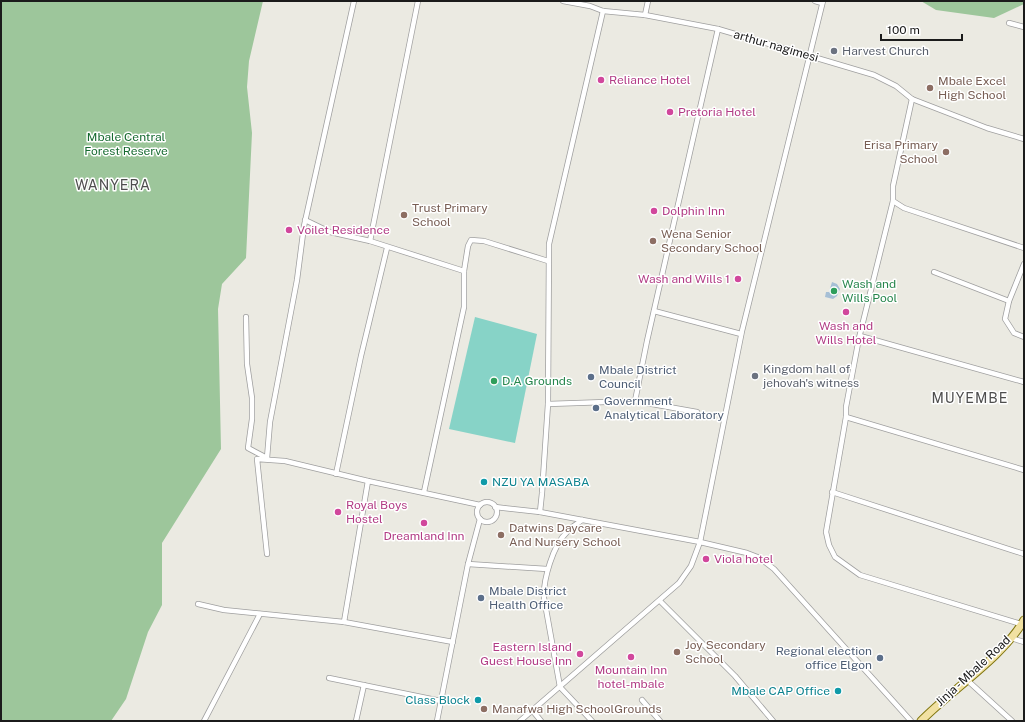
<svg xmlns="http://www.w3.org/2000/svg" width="1025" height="722" font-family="'Public Sans',sans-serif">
<rect width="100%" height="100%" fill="#ebeae2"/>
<g fill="#9dc69b">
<polygon points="1,1 263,1 249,61 247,87 252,133 246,258 222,284 218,309 221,449 162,543 162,605 148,632 126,699 111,721 1,721"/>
<polygon points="921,1 1024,1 1024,4 994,18 936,10"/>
</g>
<polygon fill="#87d3c7" points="475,317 537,334 515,443 449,429"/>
<polygon fill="#a6bfd5" points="832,282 837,284 840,289 837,296 833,299 825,297 826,292 829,292"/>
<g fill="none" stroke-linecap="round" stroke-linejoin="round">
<defs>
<g id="street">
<polyline points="563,1 590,6 603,11 645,15 718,29 810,56 874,75 896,86 912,99 987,128 1024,139"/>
<polyline points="815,1 822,3"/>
<polyline points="645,15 648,1"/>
<polyline points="1009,23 1024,27"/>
<polyline points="912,99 893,186 893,201 904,208 1024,248"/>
<polyline points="893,201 859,338 846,407 846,417 1024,470"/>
<polyline points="305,220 330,232 370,241 464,271 468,246 471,240 484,241 548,261"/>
<polyline points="370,241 418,1"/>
<polyline points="1024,264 1009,301 1005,319 1014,333 1024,337"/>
<polyline points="934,272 1009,301"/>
<polyline points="654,311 741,334"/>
<polyline points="246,317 247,364 252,398 252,419 248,448 265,457"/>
<polyline points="860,336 1024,382"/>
<polyline points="635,401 647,341 718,29"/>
<polyline points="548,404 635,401 697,412"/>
<polyline points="846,417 826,532 829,545 835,557 860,575 1021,624"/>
<polyline points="267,458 270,422 297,280 304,226 354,1"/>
<polyline points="336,474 361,356 387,248"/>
<polyline points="424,492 464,307 464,271"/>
<polyline points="832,492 1024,554"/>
<circle cx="487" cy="512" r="10"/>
<polyline points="495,507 540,512 700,542 747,553 760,558 774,569 911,721"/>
<polyline points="540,512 542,493 548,404 549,244 603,11"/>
<path d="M582,520C577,524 571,527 567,532C553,545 543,580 544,598L560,687L592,721"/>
<polyline points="267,554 257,459 285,461 368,481 480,505"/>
<polyline points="468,564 547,569"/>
<polyline points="660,601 735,676 773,721"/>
<polyline points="198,604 224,610 344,622 453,642"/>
<polyline points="344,622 368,481"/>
<polyline points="1011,638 1024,642"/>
<polyline points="329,678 441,701"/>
<polyline points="967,680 1012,721"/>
<polyline points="642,700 660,721"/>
<polyline points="532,710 541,721"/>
<polyline points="204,721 260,614"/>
<polyline points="356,721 364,685"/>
<polyline points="437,721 468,564 480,519"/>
<polyline points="520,721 679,583 691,566 700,542 742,331 823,1"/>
</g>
<path id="primary" d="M921,721C951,690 1003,657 1024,620"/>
</defs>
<use href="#street" stroke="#9f9f9f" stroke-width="6"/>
<use href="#primary" stroke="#827710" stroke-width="9"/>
<use href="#street" stroke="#fff" stroke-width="4.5"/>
<use href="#primary" stroke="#f1e1a2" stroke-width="7"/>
<polyline stroke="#696969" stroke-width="1.5" stroke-dasharray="8 8" stroke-linecap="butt" points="1001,1 1016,1"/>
</g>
<g fill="#6b7280" stroke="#fff" stroke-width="1.5">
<circle cx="834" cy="51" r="4"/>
<circle cx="755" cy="376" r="4"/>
</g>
<g fill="#d1479c" stroke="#fff" stroke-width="1.5">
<circle cx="601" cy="80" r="4"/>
<circle cx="670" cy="112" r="4"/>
<circle cx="654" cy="211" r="4"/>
<circle cx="289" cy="230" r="4"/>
<circle cx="738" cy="279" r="4"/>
<circle cx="846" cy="312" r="4"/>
<circle cx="338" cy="512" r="4"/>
<circle cx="424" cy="523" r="4"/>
<circle cx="706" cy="559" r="4"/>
<circle cx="580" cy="654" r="4"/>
<circle cx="631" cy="657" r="4"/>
</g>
<g fill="#8d6e63" stroke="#fff" stroke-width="1.5">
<circle cx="930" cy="88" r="4"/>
<circle cx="946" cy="152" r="4"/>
<circle cx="404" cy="215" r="4"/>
<circle cx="653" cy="241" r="4"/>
<circle cx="501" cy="535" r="4"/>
<circle cx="677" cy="652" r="4"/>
<circle cx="484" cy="709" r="4"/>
</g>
<g fill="#2e9e5b" stroke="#fff" stroke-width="1.5">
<circle cx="834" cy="291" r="4"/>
<circle cx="494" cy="381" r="4"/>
</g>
<g fill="#5c6f8a" stroke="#fff" stroke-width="1.5">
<circle cx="591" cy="377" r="4"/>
<circle cx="596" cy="408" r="4"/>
<circle cx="481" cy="598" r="4"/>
<circle cx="880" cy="658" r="4"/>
</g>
<g fill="#0f9aa8" stroke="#fff" stroke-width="1.5">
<circle cx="484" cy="482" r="4"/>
<circle cx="838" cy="691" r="4"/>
<circle cx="478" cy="700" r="4"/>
</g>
<g text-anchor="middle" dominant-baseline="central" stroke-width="3" stroke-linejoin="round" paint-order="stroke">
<g font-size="12" fill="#1b1b1b" stroke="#fff">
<text transform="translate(776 46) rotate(16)">arthur nagimesi</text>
<text transform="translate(973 671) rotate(-43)">Jinja - Mbale Road</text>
</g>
<g font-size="12" fill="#5b616d" stroke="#fff" text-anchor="start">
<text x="842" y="51">Harvest Church</text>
<text x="763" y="369">Kingdom hall of<tspan x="763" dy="14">jehovah's witness</tspan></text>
</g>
<g font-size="12" fill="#b23c85" stroke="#fff" text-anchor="start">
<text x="609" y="80">Reliance Hotel</text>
<text x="678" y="112">Pretoria Hotel</text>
<text x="662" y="211">Dolphin Inn</text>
<text x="297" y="230">Voilet Residence</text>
<text x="730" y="279" text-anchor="end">Wash and Wills 1</text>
<text x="846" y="326" text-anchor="middle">Wash and<tspan x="846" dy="14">Wills Hotel</tspan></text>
<text x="346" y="505">Royal Boys<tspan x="346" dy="14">Hostel</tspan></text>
<text x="424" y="536" text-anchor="middle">Dreamland Inn</text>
<text x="714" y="559">Viola hotel</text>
<text x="572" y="647" text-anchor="end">Eastern Island<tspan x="572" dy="14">Guest House Inn</tspan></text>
<text x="631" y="670" text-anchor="middle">Mountain Inn<tspan x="631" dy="14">hotel-mbale</tspan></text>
</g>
<g font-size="12" fill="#785e54" stroke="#fff" text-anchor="start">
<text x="938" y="81">Mbale Excel<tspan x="938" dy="14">High School</tspan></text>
<text x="938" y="145" text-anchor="end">Erisa Primary<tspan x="938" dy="14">School</tspan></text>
<text x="412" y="208">Trust Primary<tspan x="412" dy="14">School</tspan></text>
<text x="661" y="234">Wena Senior<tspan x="661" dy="14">Secondary School</tspan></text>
<text x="509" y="528">Datwins Daycare<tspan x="509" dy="14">And Nursery School</tspan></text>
<text x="685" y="645">Joy Secondary<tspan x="685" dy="14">School</tspan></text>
<text x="492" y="709">Manafwa High SchoolGrounds</text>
</g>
<g font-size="12" fill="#176b31" stroke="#fff">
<text x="126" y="137">Mbale Central<tspan x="126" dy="14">Forest Reserve</tspan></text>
</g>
<g font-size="12" fill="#27864d" stroke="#fff" text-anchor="start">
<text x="842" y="284">Wash and<tspan x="842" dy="14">Wills Pool</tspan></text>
<text x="502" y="381">D.A Grounds</text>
</g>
<g font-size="12" fill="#4e5e75" stroke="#fff" text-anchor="start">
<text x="599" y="370">Mbale District<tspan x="599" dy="14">Council</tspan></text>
<text x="604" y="401">Government<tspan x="604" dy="14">Analytical Laboratory</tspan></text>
<text x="489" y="591">Mbale District<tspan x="489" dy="14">Health Office</tspan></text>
<text x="872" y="651" text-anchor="end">Regional election<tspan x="872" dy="14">office Elgon</tspan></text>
</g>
<g font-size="12" fill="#0d838f" stroke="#fff" text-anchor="end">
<text x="492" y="482" text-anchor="start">NZU YA MASABA</text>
<text x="830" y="691">Mbale CAP Office</text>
<text x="470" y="700">Class Block</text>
</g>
<g font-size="14" letter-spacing="1" fill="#4e4e4e" stroke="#fff">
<text x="113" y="185">WANYERA</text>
<text x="970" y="398">MUYEMBE</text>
</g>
</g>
<rect width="1025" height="722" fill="none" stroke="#1b1b1b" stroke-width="4"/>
<path d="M881 34v6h81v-6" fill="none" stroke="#1b1b1b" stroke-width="2"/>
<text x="887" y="34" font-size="12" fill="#1b1b1b" stroke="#ffffff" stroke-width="3" paint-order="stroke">100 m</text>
</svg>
